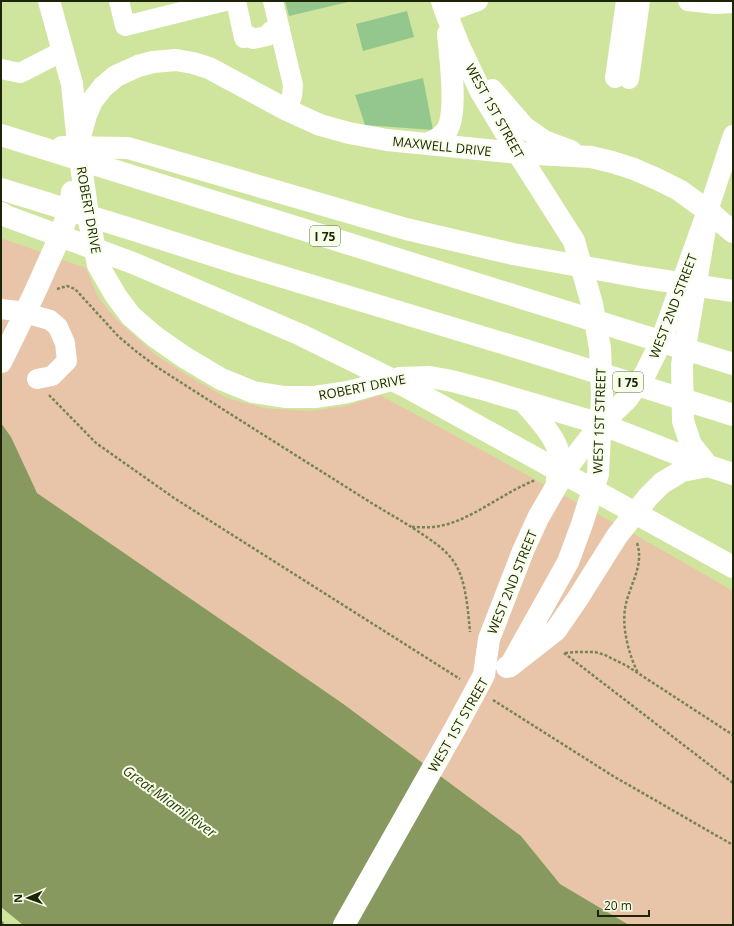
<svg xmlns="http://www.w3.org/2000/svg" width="734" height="926" font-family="'Open Sans',sans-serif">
<rect width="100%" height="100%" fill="#cfe59d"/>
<path fill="#e8c5a8" d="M1,238L86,268L98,297L116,319L156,355L187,375L227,398L264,408L309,411L346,406L380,395C498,459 617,523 733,591V925H629L560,884L521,836L342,703L37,493L1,426Z"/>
<polygon fill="#889960" points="1,423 11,437 37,493 342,703 521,836 560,884 629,925 23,925 1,907"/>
<g fill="#93c78e">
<polygon points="285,1 348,1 348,2 289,16"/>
<polygon points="407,11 414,37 363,51 356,24"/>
<polygon points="423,78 433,130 365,125 355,95"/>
</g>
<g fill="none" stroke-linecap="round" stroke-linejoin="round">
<g stroke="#768552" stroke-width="2.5" stroke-dasharray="3 2" stroke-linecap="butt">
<path d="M57,289L67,286L75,289L119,337L137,352L157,367C225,411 294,454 362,497C382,510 403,521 422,534C434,542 446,550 454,562C466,579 468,611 470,632"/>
<polyline points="49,395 96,443 174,498 460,679"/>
<path d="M412,527C421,527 431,528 440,526C474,519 503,492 536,480"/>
<path d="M637,543C645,566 628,587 625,609C622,629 629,655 638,673"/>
<polyline points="564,653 733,783"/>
<polyline points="565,653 576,652 595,652 605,655 627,666 733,735"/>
<polyline points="493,700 613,776 733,845"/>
<polyline points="1,922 5,925"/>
</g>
<g stroke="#fff" stroke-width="20">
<polyline points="119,1 125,26 225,1"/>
<polyline points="236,1 244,38 249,36 253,39 267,36 271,31 280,29"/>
<polyline points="273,1 293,85 292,96 287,110"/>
<polyline points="688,1 715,4 733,3"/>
<polyline points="446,13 478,1"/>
<polyline points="1,69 20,73 63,51"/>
<polyline points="615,78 626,1"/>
<polyline points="629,79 640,1"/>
<polyline points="708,211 733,135"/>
<polyline points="1,309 18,311 50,320 58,327 65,343 67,361 52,376 37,379"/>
</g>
<g stroke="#fff" stroke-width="22">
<polyline points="49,1 72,84 77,134"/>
<polyline points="442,1 446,13 460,48 481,92 518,153 574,241 592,304 600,348 602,395 598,474 582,524 568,562 510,666 507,667"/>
<polyline points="492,90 524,127 544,141 571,151"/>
<path d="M427,144C435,141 442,137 447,130C458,112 450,56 448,34"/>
<path d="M1,362C17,330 33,298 47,265C58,242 69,217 72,192"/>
<path d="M524,402C533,412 556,438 558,451C559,460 557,473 557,483"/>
<polyline points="344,925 456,727 484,675 489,639 523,551 538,518 568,466 601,424 627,399 645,374 661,342 708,211 679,190 659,180 634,169 612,162 591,157 518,153 387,140 349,133 320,125 287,110 209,68 193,63 176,60 153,62 138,66 116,76 103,87 92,101 86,115 78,144 88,215 98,265 116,296 131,316 154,336 184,357 221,379 253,392 285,397 315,397 348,392 399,378 430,377 452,381 489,391 601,424"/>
</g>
<g stroke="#fff" stroke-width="22">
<polyline points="1,135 733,364"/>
<polyline points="62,147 128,148 406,229 513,254 640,277 733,291"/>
<polyline points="1,189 134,230 240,264 522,349 733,415"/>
<polyline points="708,211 733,232"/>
<polyline points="1,213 6,216 133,263 301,335 407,387 733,567"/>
<polyline points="601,424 708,466 733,474"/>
<polyline points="510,666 556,630 578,598 617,536 648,497 662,483 682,471 708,466 691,445 683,421 682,365 708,211"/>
</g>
</g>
<g text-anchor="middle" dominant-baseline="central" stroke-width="4" stroke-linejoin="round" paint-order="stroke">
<g fill="#f7ffe9" stroke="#5e664b" stroke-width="1">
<rect x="310" y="226" width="30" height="20" rx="3"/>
<rect x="613" y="372" width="30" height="20" rx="3"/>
</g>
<g font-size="12" font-weight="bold" fill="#1d2407">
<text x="325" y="236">I 75</text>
<text x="628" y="382">I 75</text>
</g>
<g font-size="13" fill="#1d2407" stroke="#f7ffe9">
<text transform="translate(495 111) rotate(61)">WEST 1ST STREET</text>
<text transform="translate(442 146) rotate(6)">MAXWELL DRIVE</text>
<text transform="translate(89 210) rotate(80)">ROBERT DRIVE</text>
<text transform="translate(673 306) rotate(-69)">WEST 2ND STREET</text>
<text transform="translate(362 387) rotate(-11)">ROBERT DRIVE</text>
<text transform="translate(599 421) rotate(-88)">WEST 1ST STREET</text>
<text transform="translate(512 582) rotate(-68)">WEST 2ND STREET</text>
<text transform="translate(458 725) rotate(-60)">WEST 1ST STREET</text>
</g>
<g font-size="14" font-style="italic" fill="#303c10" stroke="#f7ffe9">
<text transform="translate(170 801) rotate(36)">Great Miami River</text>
</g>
</g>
<rect width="734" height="926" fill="none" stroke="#1d2407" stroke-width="4"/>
<g transform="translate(28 898) rotate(268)" stroke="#f7ffe9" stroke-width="3" paint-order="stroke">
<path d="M0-3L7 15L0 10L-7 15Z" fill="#1d2407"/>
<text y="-6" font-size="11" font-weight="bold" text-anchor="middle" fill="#1d2407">N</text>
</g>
<path d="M598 910v6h51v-6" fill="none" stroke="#1d2407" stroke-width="2"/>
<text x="604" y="910" font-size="12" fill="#1d2407" stroke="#f7ffe9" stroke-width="3" paint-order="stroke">20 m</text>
</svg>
